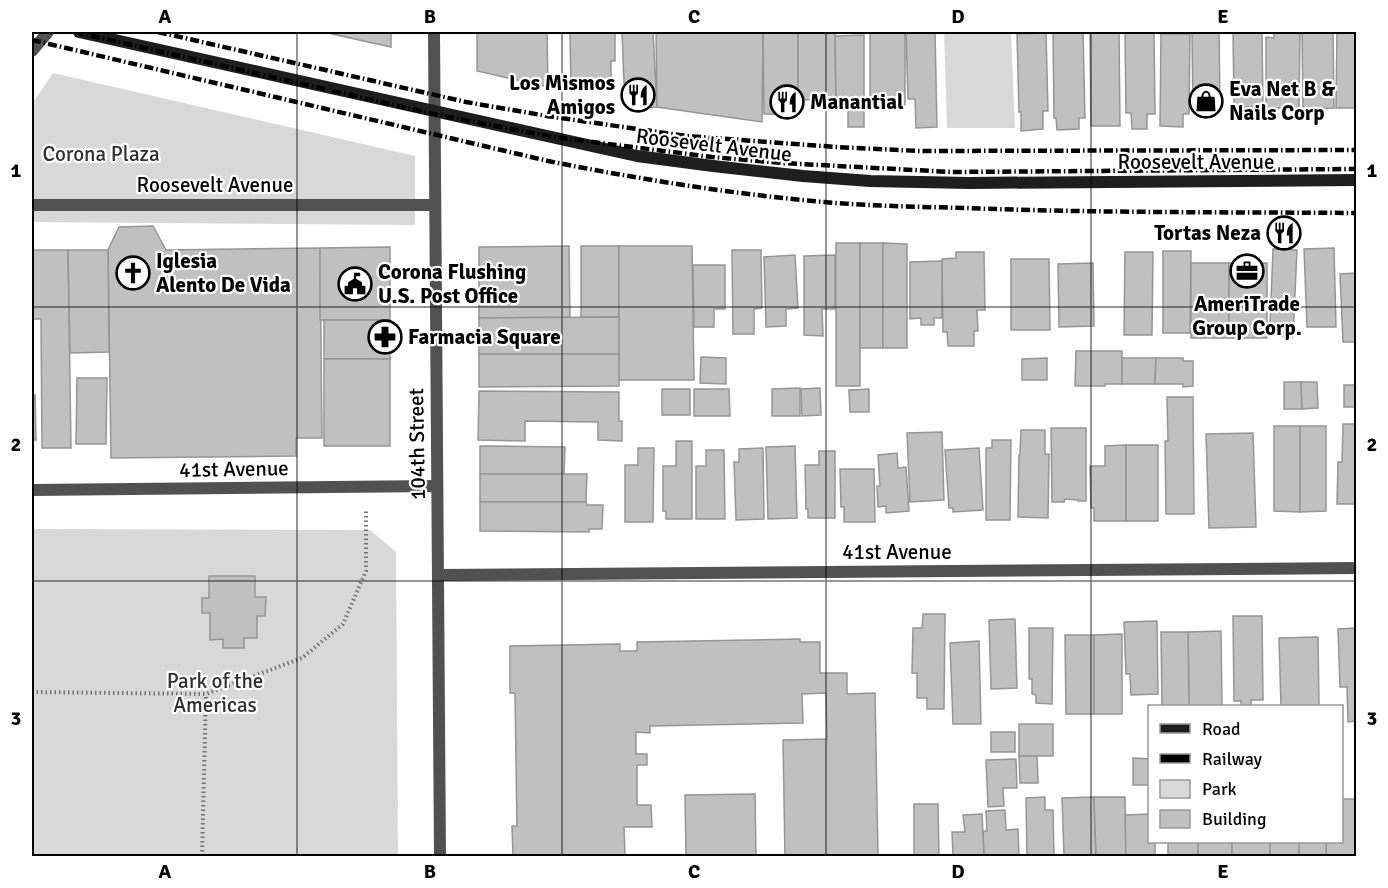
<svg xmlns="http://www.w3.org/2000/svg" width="1388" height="888" font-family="Signika,sans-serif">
<rect width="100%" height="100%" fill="#fff"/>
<g fill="#d8d8d8">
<polygon points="944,32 1011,32 1015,128 947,128"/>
<polygon points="53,73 415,156 415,225 32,222 32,104"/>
<polygon points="32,529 370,530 396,552 398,856 32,856"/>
</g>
<g fill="#c0c0c0" stroke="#959595" stroke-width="1.5">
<polygon points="323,32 391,32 391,47"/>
<polygon points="477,32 547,32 548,87 477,71"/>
<polygon points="570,32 615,32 615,61 611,61 611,89 571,90"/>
<polygon points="622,32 653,32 657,107 628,108 627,82 624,83"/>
<polygon points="656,32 763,32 762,122 657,107"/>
<polygon points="763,32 798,32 798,114 764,114"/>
<polygon points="798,32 835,32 836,99 798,100"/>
<rect x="870" y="32" width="35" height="73"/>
<polygon points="906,32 935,32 937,127 916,128 915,99 908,99"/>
<polygon points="1053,32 1083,32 1085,118 1079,118 1079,129 1057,130 1056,118 1054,118"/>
<polygon points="1090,32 1119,32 1120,126 1091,126"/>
<polygon points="1125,32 1154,32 1155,114 1147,114 1147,129 1132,129 1131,113 1126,113"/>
<polygon points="1192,32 1219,32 1220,108 1193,108"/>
<polygon points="1233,32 1262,32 1263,107 1234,107"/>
<polygon points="1274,32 1300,32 1299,108 1266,108 1266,37 1274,38"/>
<polygon points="1302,32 1333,32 1334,108 1303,109"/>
<polygon points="1337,32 1356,32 1356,108 1336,108"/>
<polygon points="1046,33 1048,111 1043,111 1043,129 1021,131 1021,112 1019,112 1017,34"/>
<polygon points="1161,34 1190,34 1189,114 1183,114 1183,127 1160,126"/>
<polygon points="864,35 864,127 848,127 848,99 836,99 835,36"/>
<polygon points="153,226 166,250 320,248 322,438 296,438 296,456 111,458 108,250 119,227"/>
<rect x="836" y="243" width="24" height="143"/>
<rect x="860" y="243" width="23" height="105"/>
<polygon points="883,243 907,244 907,348 883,348"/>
<polygon points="569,246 570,317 479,318 479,247"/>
<rect x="581" y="246" width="38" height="71"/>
<polygon points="619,246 692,246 694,380 619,380"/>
<polygon points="390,247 390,320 320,320 320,248"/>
<polygon points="1334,248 1336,327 1307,327 1304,249"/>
<polygon points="1273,249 1297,250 1293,337 1280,336 1280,325 1270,325"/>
<polygon points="32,250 68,250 71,448 42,448 41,319 32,319"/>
<polygon points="68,250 108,250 109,352 70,353"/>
<polygon points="732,250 761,250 762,308 754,309 754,334 733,334"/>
<polygon points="1163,251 1191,251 1190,333 1163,333"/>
<polygon points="956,252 984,252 985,310 977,310 978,331 974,331 974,346 948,346 947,332 943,332 942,259 956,258"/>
<polygon points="1125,252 1153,252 1152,335 1124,335"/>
<polygon points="795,255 798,308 786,309 786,326 766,327 764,257"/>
<polygon points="835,255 835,309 822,309 823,336 804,335 804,256"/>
<polygon points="1011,259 1049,259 1050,330 1011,330"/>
<polygon points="942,261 942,318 934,318 934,325 921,325 921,318 910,319 910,262"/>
<polygon points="1093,263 1094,326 1059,327 1058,264"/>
<rect x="1191" y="263" width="38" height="75"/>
<rect x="1229" y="263" width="38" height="75"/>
<polygon points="693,265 725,265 725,309 714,309 714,327 694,327"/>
<polygon points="1356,273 1356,342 1343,342 1340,274"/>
<polygon points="619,317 619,354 479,354 479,318"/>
<rect x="324" y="320" width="66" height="39"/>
<polygon points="1076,351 1122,351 1122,384 1105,384 1105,386 1075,386"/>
<polygon points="479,354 619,354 619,386 479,387"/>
<polygon points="701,357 726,358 726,384 700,383"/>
<polygon points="1047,358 1047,380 1022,380 1022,359"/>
<polygon points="1122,358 1156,358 1155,384 1122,384"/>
<polygon points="1156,358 1183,358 1183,361 1193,361 1193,386 1183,387 1183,384 1155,384"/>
<rect x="324" y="359" width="66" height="87"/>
<polygon points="77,378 107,378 106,444 76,444"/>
<polygon points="1284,382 1301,382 1302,409 1284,409"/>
<polygon points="1301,382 1317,382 1318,408 1302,409"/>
<rect x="1344" y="385" width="12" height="22"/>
<polygon points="800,388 800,416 772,416 772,389"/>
<polygon points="820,388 821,415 802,416 801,389"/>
<rect x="662" y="389" width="28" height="26"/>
<polygon points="694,389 729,389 730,416 694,416"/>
<polygon points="869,389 869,412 850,412 849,390"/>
<polygon points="479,391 619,392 619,421 622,421 622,441 598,440 598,422 525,421 525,441 478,440"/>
<polygon points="35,395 36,440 32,440 32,396"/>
<polygon points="1167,397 1193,397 1194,514 1166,514 1165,441 1168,441"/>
<polygon points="1343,424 1356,424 1356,504 1337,504 1338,462 1342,462"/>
<polygon points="1274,426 1300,426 1300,512 1274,511"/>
<polygon points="1300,426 1326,426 1326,511 1300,512"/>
<polygon points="1051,428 1086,428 1086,501 1078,501 1078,500 1065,499 1064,502 1052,502"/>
<polygon points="1021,430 1045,430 1045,454 1049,454 1048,518 1018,517 1019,455 1020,455"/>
<polygon points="942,432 944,500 910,502 907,433"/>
<polygon points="1253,433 1256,527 1209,528 1206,434"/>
<polygon points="992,440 1011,440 1010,520 986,520 986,448 992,448"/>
<polygon points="676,441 692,441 692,519 666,519 666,511 663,511 663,466 676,466"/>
<polygon points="1126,445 1126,521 1094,521 1094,508 1091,508 1090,466 1105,466 1105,446"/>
<rect x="1126" y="445" width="32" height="76"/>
<polygon points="480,446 565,447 564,474 480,474"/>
<polygon points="795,446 797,518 768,519 766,447"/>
<polygon points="638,448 654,448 653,522 625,522 625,465 638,465"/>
<polygon points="763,448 764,519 736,520 734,462 739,462 739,449"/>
<polygon points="979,448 983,510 953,512 953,508 949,508 945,450"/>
<polygon points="706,450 724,450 725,519 696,519 696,466 706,466"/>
<polygon points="819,451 835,451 835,518 808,518 808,509 806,509 805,465 819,465"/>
<polygon points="897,453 898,468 906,467 909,511 886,513 886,506 878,507 877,486 880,486 878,455"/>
<polygon points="840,469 874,469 875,522 844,522 844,507 841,507"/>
<polygon points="480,474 587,474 586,502 480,502"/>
<polygon points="480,502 586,502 587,505 603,505 602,529 589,529 589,532 480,531"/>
<polygon points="209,576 255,576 255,597 266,597 265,616 257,616 257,638 244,638 244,648 223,648 223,639 210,640 210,613 202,613 202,598 209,598"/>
<polygon points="923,614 945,614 944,709 927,709 927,698 917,698 917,673 912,673 913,628 922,628"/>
<polygon points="1233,616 1262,616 1263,700 1251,700 1251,706 1241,706 1241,701 1234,701"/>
<polygon points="1015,619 1017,688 991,689 989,620"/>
<polygon points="1157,621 1158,694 1131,695 1130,674 1126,674 1124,622"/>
<polygon points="1029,628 1053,628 1052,704 1036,703 1036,695 1032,694 1032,679 1029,679"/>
<polygon points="1356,628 1356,721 1348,722 1347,687 1340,687 1338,629"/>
<polygon points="1221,631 1222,706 1189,706 1188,632"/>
<polygon points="1161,632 1188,632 1189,706 1162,706"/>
<polygon points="1122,634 1122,714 1094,714 1094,635"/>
<polygon points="1065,635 1094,635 1094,714 1066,714"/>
<polygon points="1318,637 1319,706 1281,706 1279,638"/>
<polygon points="800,639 800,642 820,642 820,673 847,673 847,694 875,693 878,856 785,856 783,740 827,739 826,693 802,694 803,723 650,726 650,733 636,732 636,754 647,754 647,765 637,765 637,805 651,805 652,827 624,827 625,856 513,856 512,826 517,826 515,693 510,693 510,646 620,644 620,651 637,651 637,642"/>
<polygon points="979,641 981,724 953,724 950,643"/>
<rect x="1019" y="724" width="34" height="32"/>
<rect x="991" y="732" width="24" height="20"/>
<polygon points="1019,756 1037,756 1038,783 1020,783"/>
<polygon points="1133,758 1150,759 1150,785 1133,785"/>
<polygon points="1016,759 1017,788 1003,788 1004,806 988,807 986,760"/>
<polygon points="755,794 756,856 686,856 685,795"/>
<polygon points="1045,797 1045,810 1053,810 1054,856 1027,856 1026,798"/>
<polygon points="1094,797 1096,856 1064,856 1062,798"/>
<polygon points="1094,797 1125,797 1126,856 1096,856"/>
<polygon points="1342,799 1355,799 1356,856 1326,856 1326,842 1342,842"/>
<polygon points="1355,799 1356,799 1356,856"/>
<polygon points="914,804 938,804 939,856 914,856"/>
<polygon points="1005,810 1006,830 1018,829 1019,856 984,856 983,831 987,831 986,811"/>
<polygon points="982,814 984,856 953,856 952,832 965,832 963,815"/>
<polygon points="1150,814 1150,842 1155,842 1155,856 1126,856 1125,815"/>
<rect x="1168" y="842" width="30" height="14"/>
<rect x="1198" y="842" width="34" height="14"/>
<rect x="1232" y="842" width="38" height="14"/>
<rect x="1270" y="842" width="29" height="14"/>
<rect x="1299" y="842" width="27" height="14"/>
</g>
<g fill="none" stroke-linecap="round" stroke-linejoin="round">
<g stroke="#737373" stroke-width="4" stroke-dasharray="1.5 3" stroke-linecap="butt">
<polyline points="32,692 206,694 302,658 343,624 366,571 366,510"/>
<polyline points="202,856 206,694"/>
</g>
<polyline stroke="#515151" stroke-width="12" points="32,205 435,205"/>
<g stroke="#515151" stroke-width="12">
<polyline points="434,32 440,856"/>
<polyline points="32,51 48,32"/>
<polyline points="32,490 437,486"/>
<polyline points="438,575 1356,568"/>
</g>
<polyline stroke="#1e1e1e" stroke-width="12" points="79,32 637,156 713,166 803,176 870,181 969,183 1356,180"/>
<g stroke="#000" stroke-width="4.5" stroke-dasharray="9 3 1.5 3" stroke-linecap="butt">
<polyline points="75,32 438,115 553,137 712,157 782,163 952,172 1356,169"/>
<polyline points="158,32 466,102 547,116 686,136 836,147 919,151 1356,150"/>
<path d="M32,40L548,161C643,180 739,195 835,203C879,206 923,207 966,208C1096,213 1227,212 1356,213"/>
</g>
</g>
<path fill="none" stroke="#000" stroke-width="1.5" stroke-opacity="0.55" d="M297,32V856M562,32V856M826,32V856M1091,32V856M32,307H1356M32,581H1356"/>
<defs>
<symbol id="restaurant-ring" viewBox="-11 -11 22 22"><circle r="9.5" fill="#fff" stroke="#000" stroke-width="1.5"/><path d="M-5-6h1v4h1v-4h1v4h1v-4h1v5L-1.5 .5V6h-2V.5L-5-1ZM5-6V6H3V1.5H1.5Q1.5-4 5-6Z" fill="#000"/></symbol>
<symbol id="shop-ring" viewBox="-11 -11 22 22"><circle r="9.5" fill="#fff" stroke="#000" stroke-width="1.5"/><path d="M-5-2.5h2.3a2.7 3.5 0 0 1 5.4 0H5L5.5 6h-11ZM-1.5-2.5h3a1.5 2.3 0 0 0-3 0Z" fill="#000"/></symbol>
<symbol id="office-ring" viewBox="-11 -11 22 22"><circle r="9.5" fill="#fff" stroke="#000" stroke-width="1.5"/><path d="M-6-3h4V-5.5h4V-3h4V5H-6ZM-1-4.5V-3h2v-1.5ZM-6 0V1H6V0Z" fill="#000"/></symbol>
<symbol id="church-ring" viewBox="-11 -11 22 22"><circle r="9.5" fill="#fff" stroke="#000" stroke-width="1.5"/><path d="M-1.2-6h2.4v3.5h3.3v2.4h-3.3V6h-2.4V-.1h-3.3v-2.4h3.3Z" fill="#000"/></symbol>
<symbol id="civic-ring" viewBox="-11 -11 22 22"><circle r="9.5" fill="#fff" stroke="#000" stroke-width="1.5"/><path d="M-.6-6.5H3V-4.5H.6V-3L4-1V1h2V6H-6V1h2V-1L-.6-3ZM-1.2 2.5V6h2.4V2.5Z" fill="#000"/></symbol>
<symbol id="pharmacy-ring" viewBox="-11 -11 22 22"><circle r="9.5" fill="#fff" stroke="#000" stroke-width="1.5"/><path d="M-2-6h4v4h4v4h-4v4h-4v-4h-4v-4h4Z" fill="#000"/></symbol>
</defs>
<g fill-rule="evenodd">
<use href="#restaurant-ring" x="619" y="76" width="38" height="38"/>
<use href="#shop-ring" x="1187" y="82" width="38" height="38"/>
<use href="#restaurant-ring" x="768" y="83" width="38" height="38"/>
<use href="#restaurant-ring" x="1265" y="214" width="38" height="38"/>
<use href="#office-ring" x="1228" y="252" width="38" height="38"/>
<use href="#church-ring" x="114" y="254" width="38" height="38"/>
<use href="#civic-ring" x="336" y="265" width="38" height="38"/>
<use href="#pharmacy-ring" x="366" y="318" width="38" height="38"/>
</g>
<g text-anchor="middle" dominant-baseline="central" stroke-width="4.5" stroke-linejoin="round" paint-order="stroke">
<g font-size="21" font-weight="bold" fill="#000" stroke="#fff" text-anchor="start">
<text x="615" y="83" text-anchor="end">Los Mismos<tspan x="615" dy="24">Amigos</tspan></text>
<text x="1229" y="89">Eva Net B &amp;<tspan x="1229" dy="24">Nails Corp</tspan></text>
<text x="810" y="102">Manantial</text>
<text x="1261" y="233" text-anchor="end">Tortas Neza</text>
<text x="156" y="261">Iglesia<tspan x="156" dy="24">Alento De Vida</tspan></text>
<text x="378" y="272">Corona Flushing<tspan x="378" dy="24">U.S. Post Office</tspan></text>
<text x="1247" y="304" text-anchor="middle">AmeriTrade<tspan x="1247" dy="24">Group Corp.</tspan></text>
<text x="408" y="337">Farmacia Square</text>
</g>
<g font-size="21" fill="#000" stroke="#fff">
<text transform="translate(714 145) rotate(7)">Roosevelt Avenue</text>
<text x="1196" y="162">Roosevelt Avenue</text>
<text x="215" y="185">Roosevelt Avenue</text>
<text transform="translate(417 444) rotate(-91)">104th Street</text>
<text transform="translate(234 469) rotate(-1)">41st Avenue</text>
<text x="897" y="552">41st Avenue</text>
</g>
<g font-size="21" fill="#2f2f2f" stroke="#fff">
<text x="101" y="154">Corona Plaza</text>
<text x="215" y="681">Park of the<tspan x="215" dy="24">Americas</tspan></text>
</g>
</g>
<rect width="1388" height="888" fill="none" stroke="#ffffff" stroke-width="66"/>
<rect x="1148" y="705" width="195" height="138" fill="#ffffff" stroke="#999999" stroke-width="1.5"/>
<rect x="1160" y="724" width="30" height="9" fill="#1e1e1e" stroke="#999999" stroke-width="1.5"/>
<text x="1202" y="735" font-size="18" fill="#000000">Road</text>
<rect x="1160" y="754" width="30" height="9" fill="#000000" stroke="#999999" stroke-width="1.5"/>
<text x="1202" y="765" font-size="18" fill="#000000">Railway</text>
<rect x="1160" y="780" width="30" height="18" fill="#d8d8d8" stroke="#999999" stroke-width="1.5"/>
<text x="1202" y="795" font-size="18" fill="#000000">Park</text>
<rect x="1160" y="810" width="30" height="18" fill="#c0c0c0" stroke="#999999" stroke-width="1.5"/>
<text x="1202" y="825" font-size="18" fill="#000000">Building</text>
<rect x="33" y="33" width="1322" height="822" fill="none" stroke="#000" stroke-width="2"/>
<g font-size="20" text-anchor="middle" font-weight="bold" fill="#000">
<text x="165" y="23">A</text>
<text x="430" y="23">B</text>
<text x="694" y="23">C</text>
<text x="958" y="23">D</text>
<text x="1223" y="23">E</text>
<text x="16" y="177">1</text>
<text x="1372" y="177">1</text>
<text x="16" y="451">2</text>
<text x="1372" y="451">2</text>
<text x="16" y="725">3</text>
<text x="1372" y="725">3</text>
<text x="165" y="878">A</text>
<text x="430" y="878">B</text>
<text x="694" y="878">C</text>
<text x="958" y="878">D</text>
<text x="1223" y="878">E</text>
</g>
</svg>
